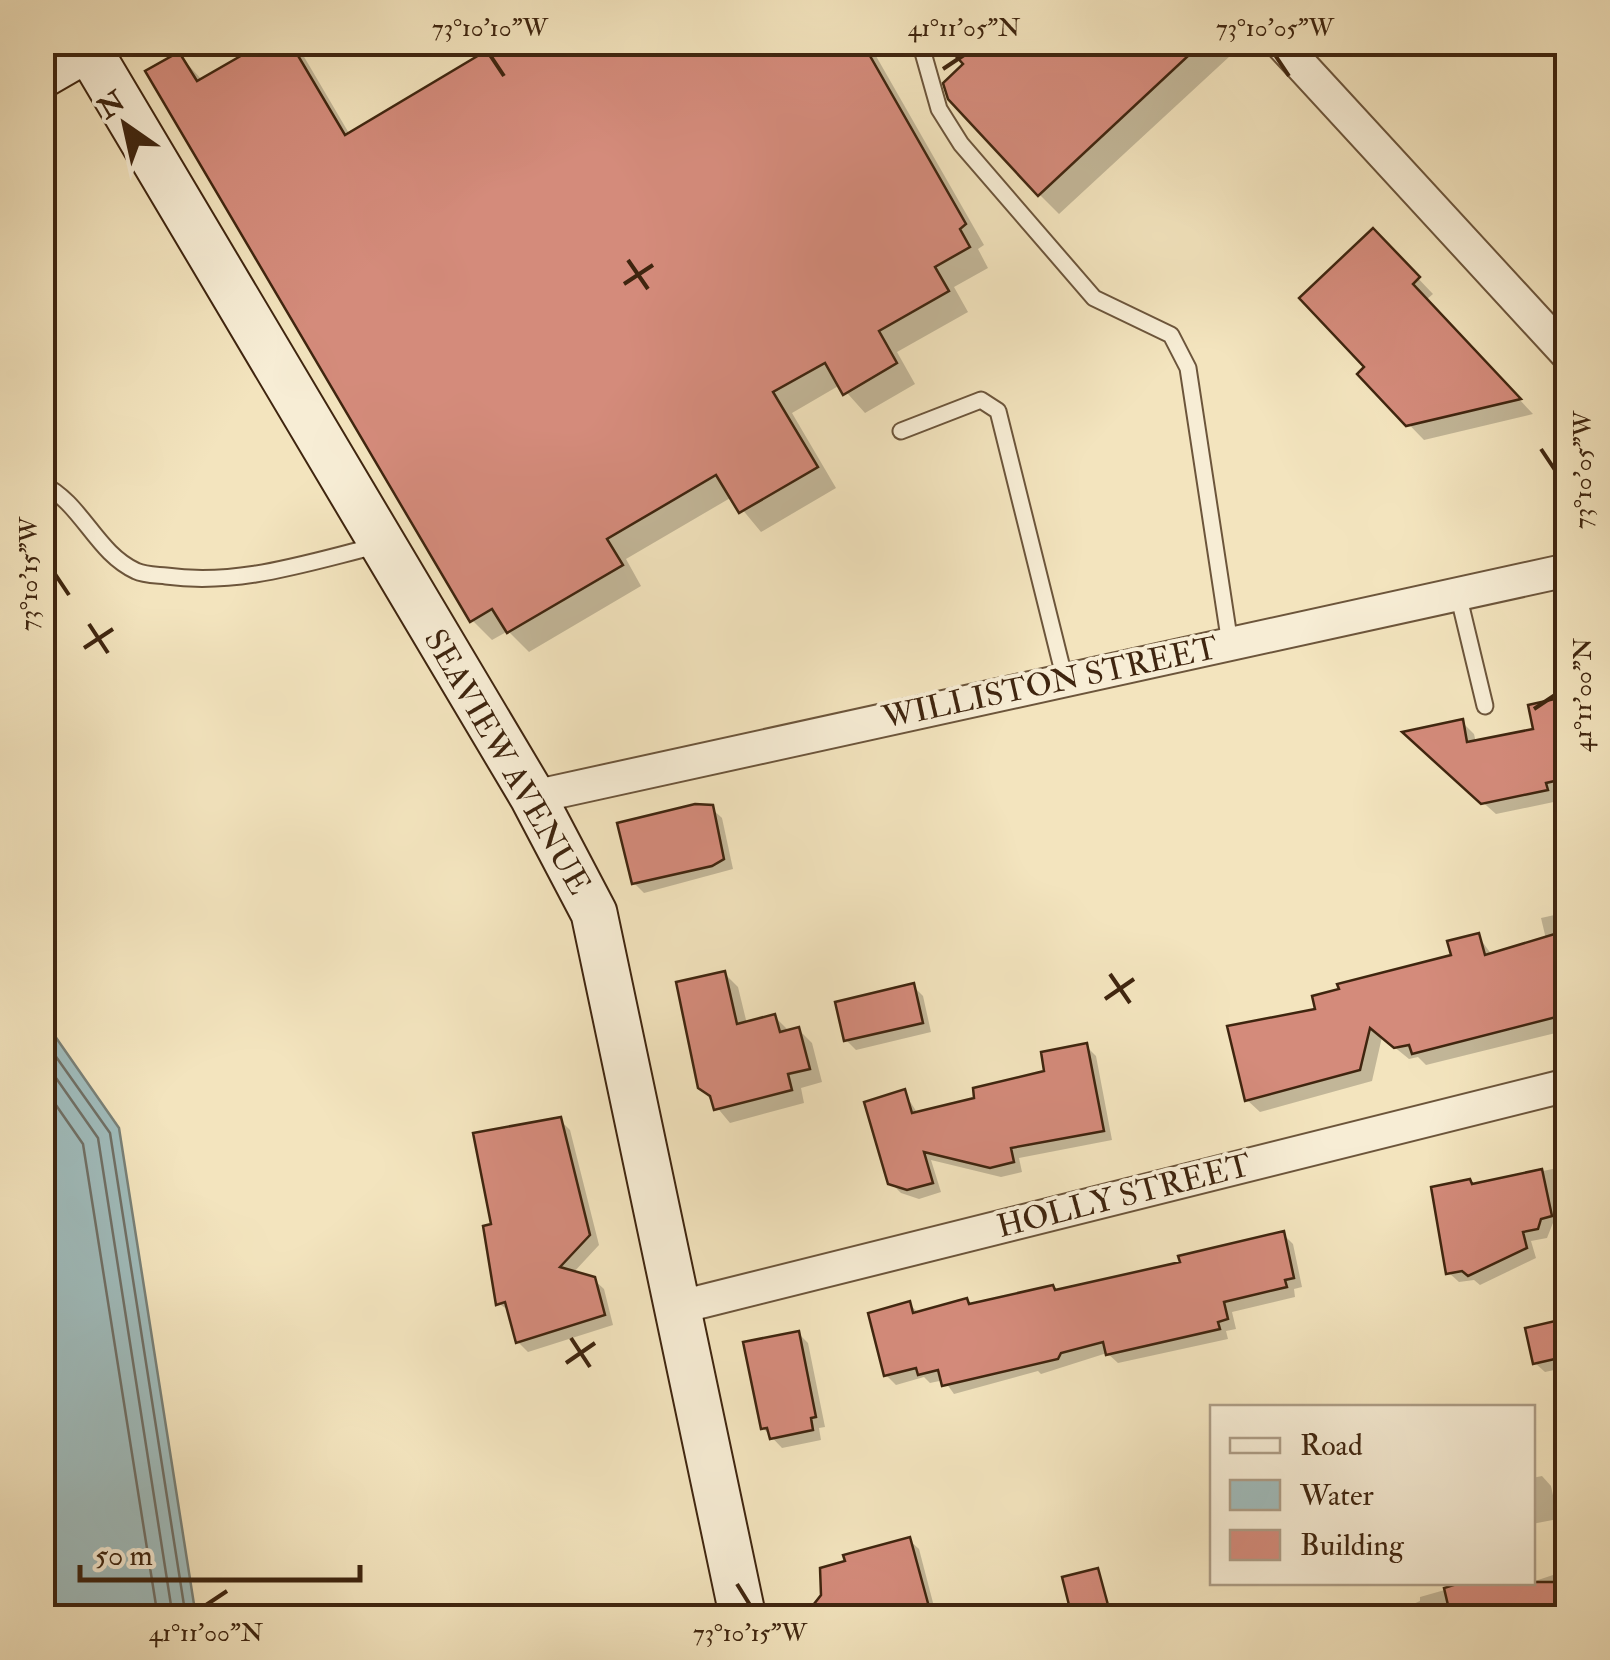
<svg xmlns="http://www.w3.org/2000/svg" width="1610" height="1660" font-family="'IM FELL Double Pica',serif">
<rect width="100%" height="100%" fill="#f3e4be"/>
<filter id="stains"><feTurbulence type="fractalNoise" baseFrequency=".002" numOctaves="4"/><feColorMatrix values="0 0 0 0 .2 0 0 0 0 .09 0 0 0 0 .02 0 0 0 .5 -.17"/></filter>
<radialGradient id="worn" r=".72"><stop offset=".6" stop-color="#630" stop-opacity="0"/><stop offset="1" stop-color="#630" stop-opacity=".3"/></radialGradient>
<polygon fill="#a0bcbc" stroke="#798077" stroke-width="2.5" points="43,1019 119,1128 196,1617 43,1617"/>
<g fill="#0003">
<polygon points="270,42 291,42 303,55 350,135 616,42 868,42 984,245 978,249 988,268 954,287 968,312 897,352 915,384 865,413 840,385 792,413 836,488 761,532 732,497 626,559 641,586 529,652 508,631 492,640 472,620 179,55 203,81"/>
<polygon points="947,42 1218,42 1230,56 1059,214 1039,194 967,64"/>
<polygon points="1373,231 1433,294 1426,300 1533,414 1424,440 1360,374 1368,367"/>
<polygon points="1568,699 1568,799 1496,814 1417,744 1462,722 1474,734 1476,743 1536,731"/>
<polygon points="711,808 722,818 733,869 644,893 634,883"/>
<polygon points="1568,912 1568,1030 1426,1065 1418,1057 1409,1059 1382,1037 1372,1081 1260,1112 1247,1100 1318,1011 1454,957 1478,936 1492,955 1546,939 1541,918"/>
<polygon points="724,973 738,987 747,1024 775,1017 790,1032 798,1029 812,1043 822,1082 801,1088 804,1103 730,1123 700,1087"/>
<polygon points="913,986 923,996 931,1032 856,1050 846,1040"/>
<polygon points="1086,1046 1096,1056 1112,1140 1019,1158 1022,1172 1001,1177 931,1160 941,1192 919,1199 901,1193 890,1182 904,1092 918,1114 976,1100 1047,1073"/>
<polygon points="560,1120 570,1130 599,1245 573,1273 593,1279 604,1289 613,1325 528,1352 518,1342 511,1312 498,1303 494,1226"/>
<polygon points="1562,1167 1568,1173 1568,1185 1547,1238 1531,1241 1536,1258 1480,1285 1474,1280 1459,1282 1449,1273 1473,1186"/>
<polygon points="1283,1234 1293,1244 1302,1287 1294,1289 1295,1297 1232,1312 1236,1329 1226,1331 1228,1339 1118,1363 1107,1353 1041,1374 1038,1371 954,1394 944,1380 930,1383 924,1377 896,1385 886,1375 909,1304 920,1314 966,1301 972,1306 1053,1287 1057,1292 1183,1264"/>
<polygon points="1568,1321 1568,1367 1545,1372 1535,1363"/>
<polygon points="798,1333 808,1343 825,1427 819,1428 821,1440 782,1448 763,1428"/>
<polygon points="1542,1476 1551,1486 1558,1519 1532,1524 1532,1478"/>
<polygon points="909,1540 919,1549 937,1618 825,1618"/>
<polygon points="1568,1570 1568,1618 1382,1618 1420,1601 1420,1597 1473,1582 1532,1582"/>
<polygon points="1098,1571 1113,1618 1077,1618 1075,1615"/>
</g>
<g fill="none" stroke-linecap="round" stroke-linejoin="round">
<g stroke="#707066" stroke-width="2.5">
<polyline points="42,1037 110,1133 186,1618"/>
<polyline points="42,1058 98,1138 173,1618"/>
<polyline points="42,1085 83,1144 158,1618"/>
</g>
</g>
<g fill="#d48b7b" stroke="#3f250f" stroke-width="2.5">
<polygon points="265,42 290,42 345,135 501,42 862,42 966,224 960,229 970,247 935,267 949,291 879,331 897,363 843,395 825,363 773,392 818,467 739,513 716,475 607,539 623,565 507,633 492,609 470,622 145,71 179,52 197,81"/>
<polygon points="943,42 1203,42 1038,196 948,99 943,83 963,64"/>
<polygon points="1373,228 1420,277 1413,284 1521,399 1406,426 1357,374 1364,367 1299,298"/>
<polygon points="1568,696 1568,778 1546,783 1548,790 1481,804 1402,732 1463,719 1467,742 1533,729 1528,705"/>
<polygon points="695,804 713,805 724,859 712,866 632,884 617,823"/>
<polygon points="1568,930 1568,1014 1412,1054 1409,1045 1394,1048 1370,1028 1360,1070 1245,1101 1227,1026 1315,1009 1312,996 1339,989 1337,984 1451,955 1447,941 1479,933 1485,955"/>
<polygon points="725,971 737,1024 775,1014 780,1032 799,1027 810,1069 788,1074 792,1090 714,1110 710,1096 698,1088 676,982"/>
<polygon points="914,983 923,1023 844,1041 835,1002"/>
<polygon points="1087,1043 1104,1131 1011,1148 1014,1162 990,1168 924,1152 933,1183 907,1190 888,1184 864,1102 905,1089 912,1113 974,1098 973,1088 1044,1071 1041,1052"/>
<polygon points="561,1117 590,1235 560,1267 595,1277 605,1315 516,1343 505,1302 496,1305 483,1226 491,1224 473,1133"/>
<polygon points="1542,1169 1552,1216 1541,1219 1538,1229 1523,1232 1527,1248 1468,1276 1462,1271 1446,1274 1431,1187 1470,1179 1472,1184"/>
<polygon points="1284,1231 1294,1278 1285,1280 1287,1287 1224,1302 1228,1319 1218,1322 1220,1329 1106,1355 1103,1342 1061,1353 1058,1359 942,1386 938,1370 918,1375 916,1368 884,1376 868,1313 910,1301 913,1313 967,1298 969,1304 1053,1285 1055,1290 1180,1262 1178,1256"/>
<polygon points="1568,1318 1568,1356 1533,1364 1525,1328"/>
<polygon points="799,1331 816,1417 811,1418 813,1430 770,1439 767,1428 761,1429 743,1342"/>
<polygon points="910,1537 932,1618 803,1618 821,1595 820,1568 845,1561 843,1555"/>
<polygon points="1098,1568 1111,1616 1072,1617 1062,1577"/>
<polygon points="1463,1582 1568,1582 1568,1618 1451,1618 1444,1588"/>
</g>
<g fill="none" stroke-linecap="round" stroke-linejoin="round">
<defs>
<g id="lane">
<polyline points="920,42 939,109 961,144 1094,298 1171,335 1188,368 1230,644"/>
<polyline points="901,431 981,400 998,411 1065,680"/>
<path d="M42,484C82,503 96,553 136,571C144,575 158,575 166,576C239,586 306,563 376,546"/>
<polyline points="1458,594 1485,706"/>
</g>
<g id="street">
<polyline points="1280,42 1568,355"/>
<polyline points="533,797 1568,570"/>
<polyline points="680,1307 1568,1085"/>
</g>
<g id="secondary">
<polyline points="84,42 533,797 594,913 743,1618"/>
<polyline points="42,75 87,49"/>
</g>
</defs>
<use href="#lane" stroke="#6c553b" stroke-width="19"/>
<use href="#street" stroke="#6c553b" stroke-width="36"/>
<use href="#secondary" stroke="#3f250f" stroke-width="49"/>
<use href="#lane" stroke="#f7edd5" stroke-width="15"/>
<use href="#street" stroke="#f7edd5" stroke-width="32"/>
<use href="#secondary" stroke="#f7edd5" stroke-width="45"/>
</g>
<path fill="none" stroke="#3f250f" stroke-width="4" d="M490,55L504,76M1275,55L1289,76M943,69L964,55M628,260L648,289M624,284L653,265M1541,449L1555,470M55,574L69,595M89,624L108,653M84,648L113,629M1534,709L1555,695M1110,974L1130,1003M1105,999L1134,979M571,1338L590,1367M566,1363L595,1343M737,1584L750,1605M206,1605L227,1591"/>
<g text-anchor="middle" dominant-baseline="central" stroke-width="8" stroke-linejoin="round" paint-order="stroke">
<g font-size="32" fill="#3f250f" stroke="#f7edd5">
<text transform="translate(1050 683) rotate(-12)">WILLISTON STREET</text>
<text transform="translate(507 762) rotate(60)">SEAVIEW AVENUE</text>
<text transform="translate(1124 1196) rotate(-14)">HOLLY STREET</text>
</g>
</g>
<rect width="1610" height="1660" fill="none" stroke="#f3e4be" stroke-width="110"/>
<rect x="1210" y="1405" width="325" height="180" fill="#f7edd5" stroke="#ad9d86" stroke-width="2.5"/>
<rect x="1230" y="1438" width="50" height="15" fill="#f7edd5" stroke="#ad9d86" stroke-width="2.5"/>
<text x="1300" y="1455" font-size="30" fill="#3f250f">Road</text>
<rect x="1230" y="1480" width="50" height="30" fill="#a0bcbc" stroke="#ad9d86" stroke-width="2.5"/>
<text x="1300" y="1505" font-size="30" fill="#3f250f">Water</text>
<rect x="1230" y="1530" width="50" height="30" fill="#d48b7b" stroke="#ad9d86" stroke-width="2.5"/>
<text x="1300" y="1555" font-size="30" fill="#3f250f">Building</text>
<g transform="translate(125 125) rotate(326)" stroke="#f7edd5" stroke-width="8" paint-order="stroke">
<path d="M0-8L18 38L0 25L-18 38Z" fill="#3f250f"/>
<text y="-15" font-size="28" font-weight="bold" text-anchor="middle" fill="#3f250f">N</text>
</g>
<path d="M80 1565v15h280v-15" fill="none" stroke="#3f250f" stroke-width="5"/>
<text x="95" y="1565" font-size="30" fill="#3f250f" stroke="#f7edd5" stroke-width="8" paint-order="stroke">50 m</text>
<rect x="55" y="55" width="1500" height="1550" fill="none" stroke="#3f250f" stroke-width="4"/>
<g font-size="25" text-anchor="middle" fill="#3f250f">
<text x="490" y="36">73°10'10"W</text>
<text x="964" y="36">41°11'05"N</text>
<text x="1275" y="36">73°10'05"W</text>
<text transform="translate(1582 470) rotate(-90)" y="9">73°10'05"W</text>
<text transform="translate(28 574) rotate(-90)" y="9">73°10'15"W</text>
<text transform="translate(1582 695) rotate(-90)" y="9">41°11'00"N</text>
<text x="206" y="1641">41°11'00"N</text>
<text x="750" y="1641">73°10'15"W</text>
</g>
<rect width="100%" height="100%" filter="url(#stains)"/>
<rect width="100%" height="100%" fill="url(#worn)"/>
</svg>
